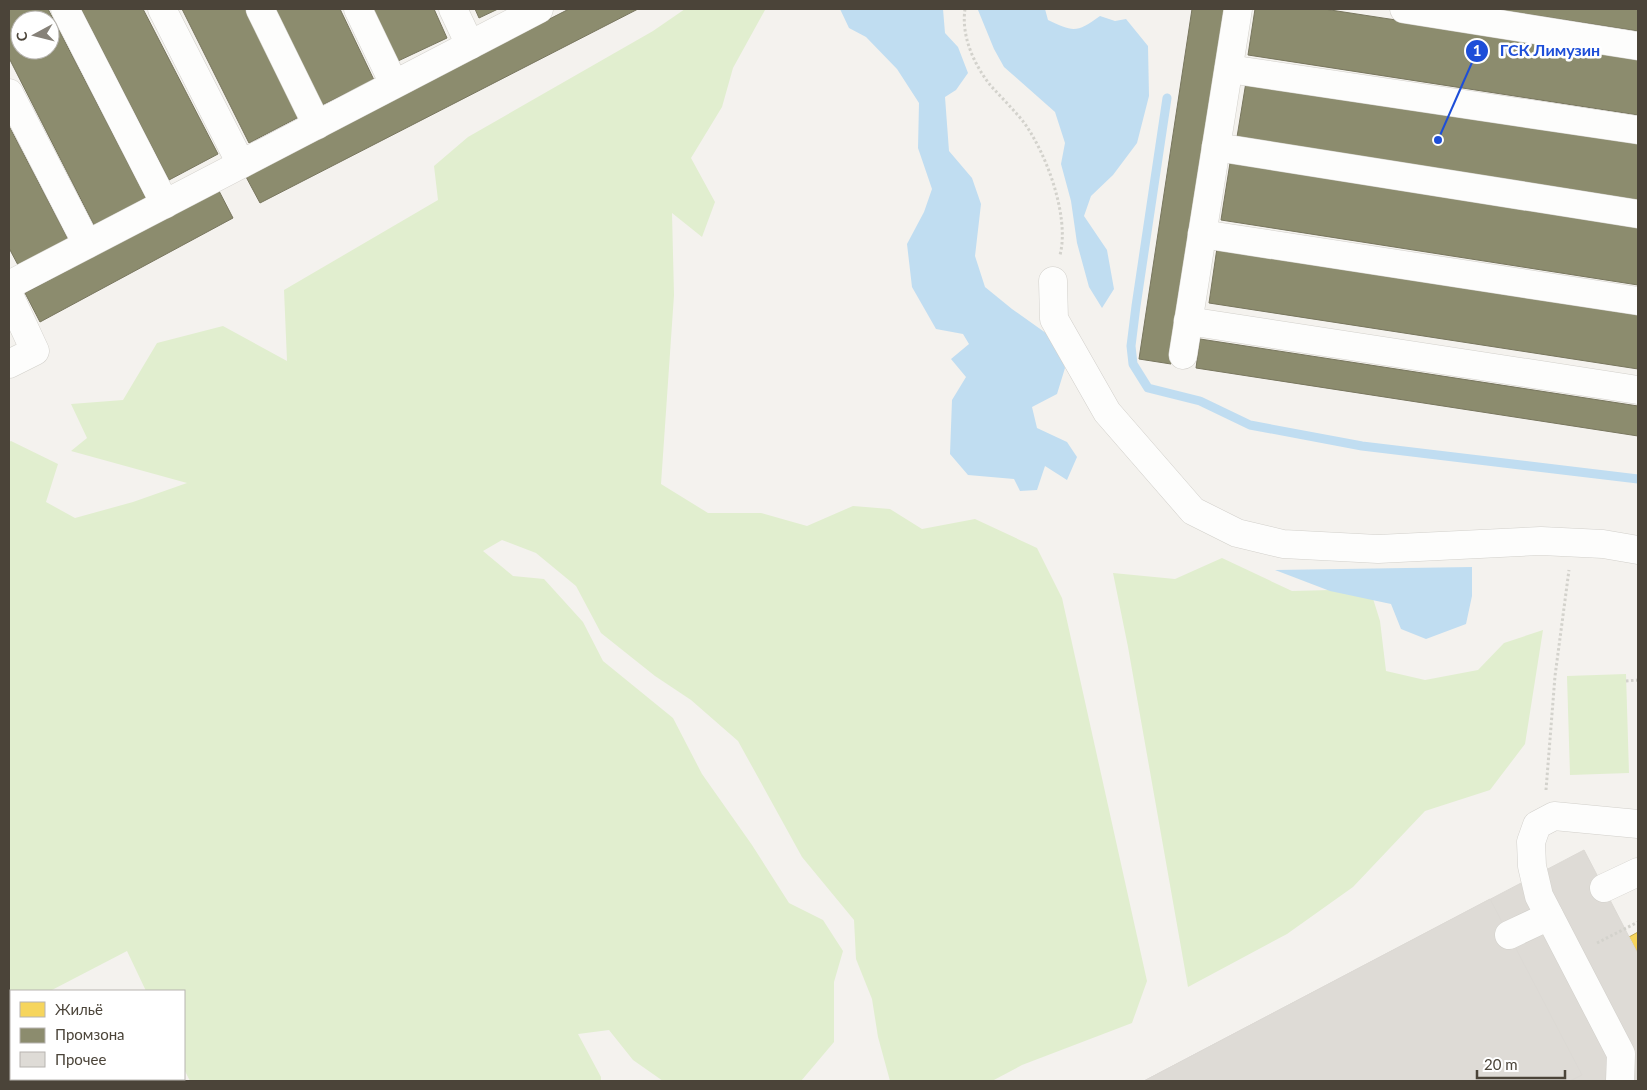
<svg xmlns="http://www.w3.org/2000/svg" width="1647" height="1090" font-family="Lato,sans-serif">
<rect width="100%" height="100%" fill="#f4f2ee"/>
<g fill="#e1eecf">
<polygon points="685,9 769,9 765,10 733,68 722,107 691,158 715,202 702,237 672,213 674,295 661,484 708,513 761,513 807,526 853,506 890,509 922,529 975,519 1037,548 1062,598 1147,981 1132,1023 1022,1065 992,1081 890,1081 878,1037 872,999 856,959 854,920 802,857 738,741 691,700 655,676 601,633 576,586 536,553 502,540 483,551 513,576 544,579 583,622 603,661 673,718 702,774 752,845 789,903 823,920 843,951 834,982 834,1042 801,1081 663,1081 633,1060 609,1030 578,1034 601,1077 601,1081 190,1081 184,1069 184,991 146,991 127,951 50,991 11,991 11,1011 9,1013 9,442 11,441 58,464 46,502 75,518 133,502 187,483 71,451 87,438 71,404 123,400 157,343 223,326 287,361 284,290 438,200 434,166 468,137 653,31"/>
<polygon points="1222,558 1292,591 1370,589 1380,621 1386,671 1425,680 1478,670 1504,643 1543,630 1525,744 1490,790 1425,811 1353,887 1287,934 1188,987 1128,647 1113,573 1175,579"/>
<polygon points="1626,674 1629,773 1570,775 1567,676"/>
</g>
<g fill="#c0ddf1">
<polygon points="840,9 943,9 945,33 958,47 968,73 956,90 945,97 949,151 972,178 981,204 975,256 985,287 1012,309 1057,341 1065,368 1057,394 1032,407 1037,428 1067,442 1077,457 1067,480 1045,466 1037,490 1020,491 1014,479 968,475 950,454 952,400 966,377 951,359 969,344 963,334 936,329 912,287 907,244 924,212 932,189 918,148 919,103 897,69 866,37 849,28"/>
<path d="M979,9H1045L1048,20C1073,32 1077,33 1100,16L1115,21L1126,19L1148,46L1149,96L1137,143L1113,175L1091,196L1084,216L1107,250L1114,289L1102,308L1089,287L1077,243L1071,201L1061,164L1065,143L1055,112L1004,67L994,49L978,10Z"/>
<polygon points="1472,567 1472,596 1466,624 1426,639 1401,629 1391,604 1330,591 1275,570"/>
</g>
<polygon fill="#f6d55c" stroke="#c3aa52" points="1638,932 1638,954 1629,937"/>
<g fill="#8c8c6e" stroke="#78765e" fill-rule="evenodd">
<path d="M9,9H48L146,198L94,225L9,58ZM20,20H50V50H20Z"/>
<polygon points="81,9 143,9 218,154 169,180"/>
<polygon points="182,9 245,9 299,117 249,143"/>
<polygon points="273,9 340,9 374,80 320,106"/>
<polygon points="373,9 434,9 447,38 398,61"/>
<polygon points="475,9 498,9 479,18"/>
<polygon points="569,9 638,9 260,203 245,175"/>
<polygon points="1192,9 1224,9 1171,364 1139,359"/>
<polygon points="1255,9 1324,9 1638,57 1638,115 1248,55"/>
<polygon points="1494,9 1638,9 1638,31"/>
<polygon points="1246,82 1638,143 1638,200 1237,137"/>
<polygon points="9,126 68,239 18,265 9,248"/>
<polygon points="1230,163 1638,227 1638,285 1221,220"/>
<polygon points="218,189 233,218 40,322 25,293"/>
<polygon points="1217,248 1638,312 1638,369 1209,303"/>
<polygon points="1200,339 1638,406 1638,436 1196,368"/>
</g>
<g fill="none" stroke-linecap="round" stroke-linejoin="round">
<polyline stroke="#c0ddf1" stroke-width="9" points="1167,98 1136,306 1131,346 1133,364 1148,388 1200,401 1250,425 1362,446 1638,479"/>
</g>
<g fill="#dedbd6" stroke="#dcd9d4">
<polygon points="1584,850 1638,954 1638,1081 1144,1081"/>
<polygon points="1490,899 1582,1075 1570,1081 1144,1081"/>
</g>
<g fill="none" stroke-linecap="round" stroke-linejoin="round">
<defs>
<g id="minor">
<polyline points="65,9 165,204"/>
<polyline points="162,9 241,164"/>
<polyline points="260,9 317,125"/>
<polyline points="358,9 394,84"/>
<polyline points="453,9 470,45"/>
<polyline points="1404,9 1638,46"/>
<polyline points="1229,69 1638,130"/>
<polyline points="9,93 87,244"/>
<polyline points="1216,147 1638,214"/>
<polyline points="1202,234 1638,301"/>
<polyline points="1053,281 1054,319 1107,412 1193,511 1237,533 1283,544 1378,549 1541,541 1603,544 1638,550"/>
<polyline points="9,285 539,9"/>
<polyline points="9,295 35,351 9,364"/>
<polyline points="1188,321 1638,390"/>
<polyline points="1183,355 1238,9"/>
<polyline points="1604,888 1638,872"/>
<polyline points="1509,935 1549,916"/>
<polyline points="9,1053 11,1052"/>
<polyline points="78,1079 80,1081"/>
<polyline points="1620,1081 1621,1054 1539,896 1532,866 1531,842 1537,825 1554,816 1638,824"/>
</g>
</defs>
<use href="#minor" stroke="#d2d0cb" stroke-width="29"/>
<g stroke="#d3d2cc" stroke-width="3" stroke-dasharray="2.5 2.5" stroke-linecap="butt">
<path d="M965,9C961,36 974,65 991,86C1001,97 1012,108 1022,120C1046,151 1070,217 1060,255"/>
<polyline points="1626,681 1638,680"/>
<polyline points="1546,790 1555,676 1569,570"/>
<polyline points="1597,943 1638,922"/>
<polyline points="41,1081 46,1079"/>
</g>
<use href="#minor" stroke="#fdfdfc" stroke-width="28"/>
</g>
<path fill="none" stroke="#1d4ed8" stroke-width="2" d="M1438 140L1477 51"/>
<g fill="#1d4ed8" stroke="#fff" stroke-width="2">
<circle cx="1438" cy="140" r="5"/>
<circle cx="1477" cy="51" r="12"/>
</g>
<g font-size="15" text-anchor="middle" font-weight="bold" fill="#fff">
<text x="1477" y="56">1</text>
</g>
<g font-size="16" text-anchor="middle" font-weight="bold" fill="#1d4ed8" stroke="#fff" stroke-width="5" stroke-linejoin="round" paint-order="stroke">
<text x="1550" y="56">ГСК Лимузин</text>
</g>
<rect width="1647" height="1090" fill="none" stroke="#4b4439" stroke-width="20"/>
<rect x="10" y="990" width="175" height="90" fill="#ffffff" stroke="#b7b4b0"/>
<rect x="20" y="1002" width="25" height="15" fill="#f6d55c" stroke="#b7b4b0"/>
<text x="55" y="1015" font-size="15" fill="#4b4439">Жильё</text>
<rect x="20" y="1028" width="25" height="15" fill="#8c8c6e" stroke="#b7b4b0"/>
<text x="55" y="1040" font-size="15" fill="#4b4439">Промзона</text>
<rect x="20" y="1052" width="25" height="15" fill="#dedbd6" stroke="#b7b4b0"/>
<text x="55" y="1065" font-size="15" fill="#4b4439">Прочее</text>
<g transform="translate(35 35) rotate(263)"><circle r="24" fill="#ffffff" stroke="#b7b4b0"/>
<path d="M0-4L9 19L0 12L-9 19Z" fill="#868178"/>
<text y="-8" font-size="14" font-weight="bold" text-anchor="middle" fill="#4b4439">С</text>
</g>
<path d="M1477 1070v8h88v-8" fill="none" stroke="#4b4439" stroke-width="2.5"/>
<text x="1484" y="1070" font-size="15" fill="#4b4439" stroke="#ffffff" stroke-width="4" paint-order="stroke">20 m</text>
</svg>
